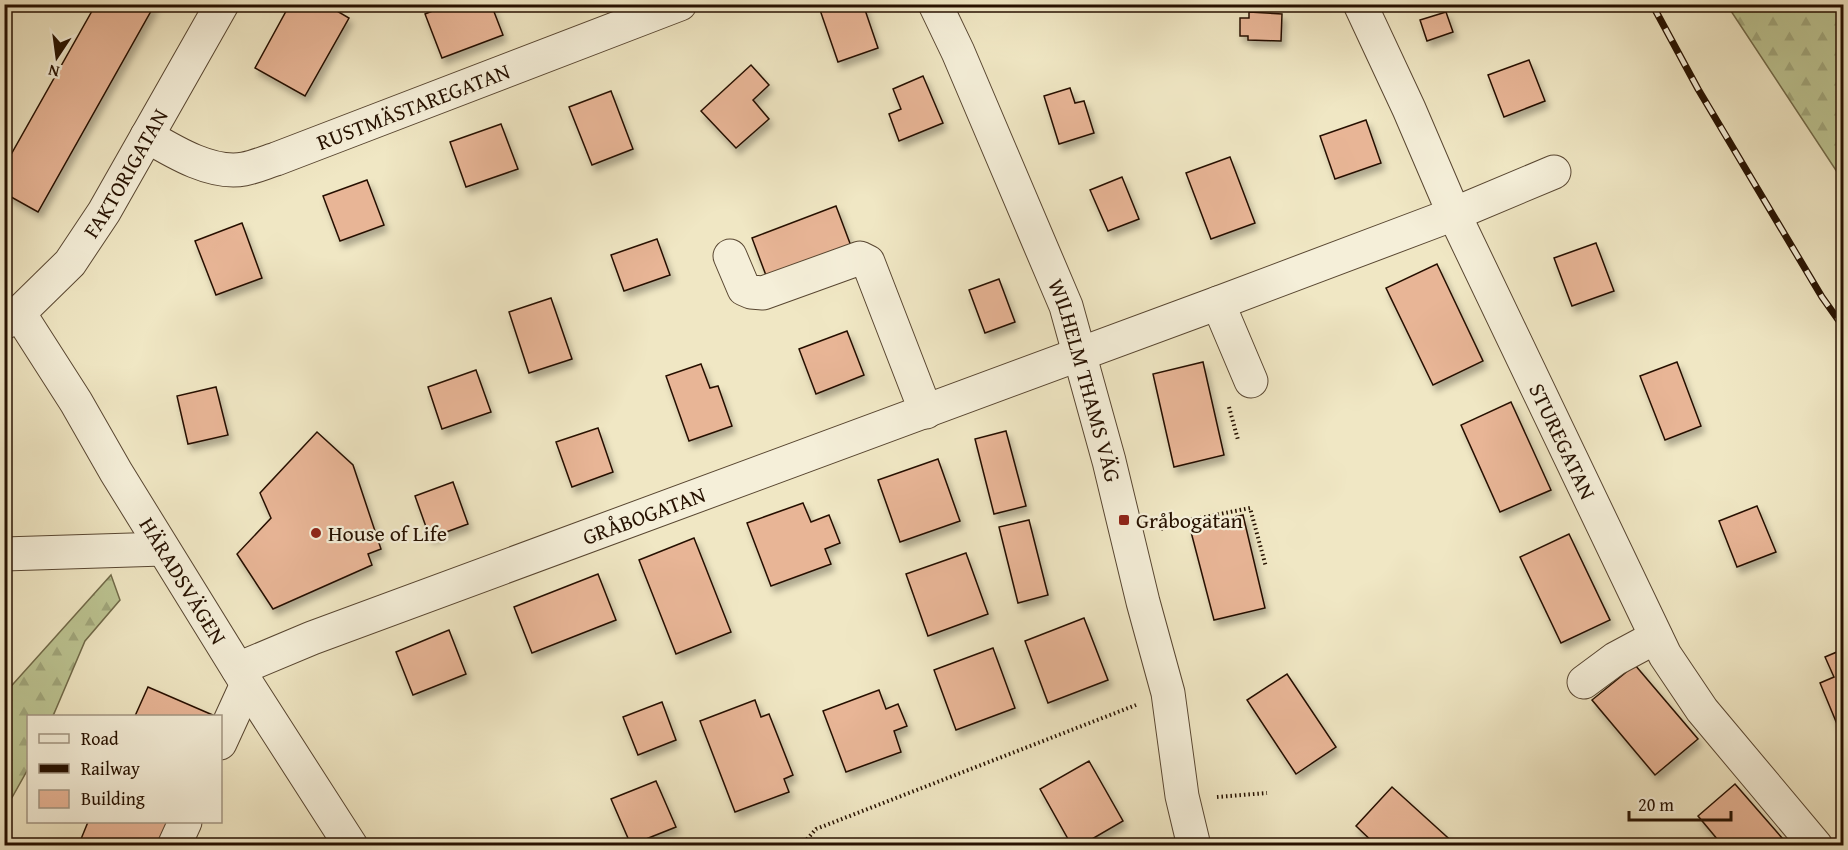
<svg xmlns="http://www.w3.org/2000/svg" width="1848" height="850" font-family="'Gentium Book Plus',serif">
<defs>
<pattern id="forest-firs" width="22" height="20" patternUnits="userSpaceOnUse" patternTransform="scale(1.5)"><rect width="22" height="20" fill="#bcc492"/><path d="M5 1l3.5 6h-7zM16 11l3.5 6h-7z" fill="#a1a77c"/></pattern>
<filter id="shadow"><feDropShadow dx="3.5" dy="6" stdDeviation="3" flood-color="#0004"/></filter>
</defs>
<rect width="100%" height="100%" fill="#f0e7c4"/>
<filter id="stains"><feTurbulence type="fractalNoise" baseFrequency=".00333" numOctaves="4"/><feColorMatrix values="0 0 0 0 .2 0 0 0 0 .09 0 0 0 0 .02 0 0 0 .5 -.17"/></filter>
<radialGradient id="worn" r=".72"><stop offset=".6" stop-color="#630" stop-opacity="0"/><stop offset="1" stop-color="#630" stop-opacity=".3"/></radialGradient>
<g fill="url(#forest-firs)" stroke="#716a49" stroke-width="1.5">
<polygon points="1727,5 1843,5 1843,181"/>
<polygon points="111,575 120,600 85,641 53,716 28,716 28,769 5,810 5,693"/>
</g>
<g fill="#e8b596" stroke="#261100" stroke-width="1.5" filter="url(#shadow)">
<polygon points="96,4 155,4 38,212 4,193 4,167"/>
<polygon points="290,4 325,4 349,18 305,96 255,68"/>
<polygon points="450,4 491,4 503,35 442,58 425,14"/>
<polygon points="835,4 863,4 878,48 838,62 820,10"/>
<polygon points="1249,12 1282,14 1281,41 1248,40 1248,36 1240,36 1240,18 1249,18"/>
<polygon points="1446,12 1453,32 1427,41 1420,20"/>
<polygon points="1529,60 1545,101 1504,117 1488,75"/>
<polygon points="751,65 769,85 753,100 769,119 736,148 701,111"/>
<polygon points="923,76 943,123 899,141 889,114 901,109 893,89"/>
<polygon points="1070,88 1075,103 1084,101 1094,133 1059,144 1044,96"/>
<polygon points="611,91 633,149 592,165 569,107"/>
<polygon points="1366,120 1381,163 1335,179 1320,136"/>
<polygon points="501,124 518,169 466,187 450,142"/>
<polygon points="1230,157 1255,223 1211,239 1186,173"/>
<polygon points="1122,177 1139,219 1108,231 1090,190"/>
<polygon points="367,180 384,225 340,241 323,196"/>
<polygon points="836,206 854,254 770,286 752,238"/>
<polygon points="242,223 262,278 216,295 195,241"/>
<polygon points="657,239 670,275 624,291 611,255"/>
<polygon points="1596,243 1614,291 1572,306 1554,258"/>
<polygon points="1437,264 1483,361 1433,385 1386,288"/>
<polygon points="999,279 1015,322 985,333 969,290"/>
<polygon points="551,298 572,359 529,373 509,312"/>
<polygon points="847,331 864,375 816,394 799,349"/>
<polygon points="1203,362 1224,455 1174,467 1153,374"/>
<polygon points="1677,362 1701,426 1665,440 1640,376"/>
<polygon points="701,364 710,388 718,386 732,426 689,441 666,376"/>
<polygon points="476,370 491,412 442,429 428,387"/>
<polygon points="216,387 228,435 188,444 177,396"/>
<polygon points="1511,402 1551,490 1500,512 1461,425"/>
<polygon points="598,428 613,472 572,487 556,442"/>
<polygon points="1006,431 1026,506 994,514 975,439"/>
<polygon points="317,432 353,465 381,549 368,554 372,565 273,609 237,554 271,518 260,493"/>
<polygon points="938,459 960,521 900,542 878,480"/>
<polygon points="453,482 468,524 430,538 415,496"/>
<polygon points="803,503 811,522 829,515 840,543 825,549 831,564 771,586 747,523"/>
<polygon points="1757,506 1776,552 1737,567 1719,521"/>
<polygon points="1243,515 1265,608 1214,620 1190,528"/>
<polygon points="1029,520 1048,595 1018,603 999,527"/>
<polygon points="1569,534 1610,620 1561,643 1520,557"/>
<polygon points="694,538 731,632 676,654 639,560"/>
<polygon points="966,553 988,614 928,636 906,574"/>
<polygon points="598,574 616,620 532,653 514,607"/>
<polygon points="1084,618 1108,680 1048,703 1025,641"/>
<polygon points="449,630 466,674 413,695 396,652"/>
<polygon points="993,648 1015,708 956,730 934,670"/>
<polygon points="1844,649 1844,721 1837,724 1820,683 1834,677 1825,657"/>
<polygon points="1635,665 1698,739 1655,775 1592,700"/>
<polygon points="1287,674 1336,747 1296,774 1247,700"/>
<polygon points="148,687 215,716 135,716"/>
<polygon points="879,690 886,709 898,704 907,726 894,731 901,752 846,772 823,711"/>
<polygon points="755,700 761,717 769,714 793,775 784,779 789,792 735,812 700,721"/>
<polygon points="662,702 676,740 638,755 623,717"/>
<polygon points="1089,761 1123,821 1080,846 1072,846 1040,789"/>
<polygon points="656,781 676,827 631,845 611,799"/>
<polygon points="1735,784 1789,846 1723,846 1698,816"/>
<polygon points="1392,787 1457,846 1377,846 1356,826"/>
<polygon points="88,822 174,822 164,846 96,846 81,839"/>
</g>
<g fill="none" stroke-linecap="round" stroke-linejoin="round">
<defs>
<g id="minor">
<path id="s1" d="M935,4L958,52L1066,306L1109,461L1143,602L1168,693L1182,796L1194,846"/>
<path id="s2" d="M1360,4L1409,109L1454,214L1665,655L1702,710L1816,846"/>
<path id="s3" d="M147,136C174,152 212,175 244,169C255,167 266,162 276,159L680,4"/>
<polyline points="730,256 744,289 751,292 763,293 860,258 868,262 926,412"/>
<polyline points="1218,303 1251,381"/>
<path id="s4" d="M19,313L76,402L116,472L247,684L351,846"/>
<path id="s5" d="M4,323L19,313L70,263L104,212L222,4"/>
<polyline points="4,554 163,549"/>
<path id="s6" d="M238,669L312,638L1218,303L1454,214L1554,172"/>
<polyline points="1584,682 1615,659 1656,637"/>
<polyline points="220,743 247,684"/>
<polyline points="174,846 185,822"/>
</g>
</defs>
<use href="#minor" stroke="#584631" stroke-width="35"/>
<g stroke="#261100" stroke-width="4" stroke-dasharray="1.5 3" stroke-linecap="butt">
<polyline points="1229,407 1238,440"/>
<polyline points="1161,529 1185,521 1250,508 1266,567"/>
<polyline points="1217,797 1267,793"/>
<polyline points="801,846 816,829 1136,705"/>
<polyline points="1314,846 1316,841"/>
</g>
<use href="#minor" stroke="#f5efd9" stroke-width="33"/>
<defs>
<polyline id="rail" points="1652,4 1698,89 1822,297 1844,328"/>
</defs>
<use href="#rail" stroke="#261100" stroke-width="7"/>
<use href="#rail" stroke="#f5efd9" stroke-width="4.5" stroke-dasharray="14" stroke-linecap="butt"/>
</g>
<g fill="#8f2418" stroke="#f5efd9" stroke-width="2">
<rect x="1118" y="514" width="12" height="12" rx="3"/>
<circle cx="316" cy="533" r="6"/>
</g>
<g text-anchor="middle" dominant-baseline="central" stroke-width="4.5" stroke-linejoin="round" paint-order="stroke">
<g font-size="22" fill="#261100" stroke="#f5efd9">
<text stroke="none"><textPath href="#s3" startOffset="285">RUSTMÄSTAREGATAN</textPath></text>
<text stroke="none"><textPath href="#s5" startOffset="195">FAKTORIGATAN</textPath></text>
<text stroke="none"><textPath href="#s1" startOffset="406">WILHELM THAMS VÄG</textPath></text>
<text stroke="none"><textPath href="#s2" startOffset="482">STUREGATAN</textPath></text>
<text stroke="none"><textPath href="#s6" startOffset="434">GRÅBOGATAN</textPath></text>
<text stroke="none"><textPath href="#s4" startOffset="314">HÄRADSVÄGEN</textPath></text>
</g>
<g font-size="22" fill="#261100" stroke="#f5efd9" text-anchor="start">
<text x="1136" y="520">Gråbogatan</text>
<text x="328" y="533">House of Life</text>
</g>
</g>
<rect width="1848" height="850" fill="none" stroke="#f0e7c4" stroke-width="24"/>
<rect x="6" y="6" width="1836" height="838" fill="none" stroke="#261100" stroke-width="3"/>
<rect x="12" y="12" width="1824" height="826" fill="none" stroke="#261100" stroke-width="1.5"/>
<rect x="27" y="715" width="195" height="108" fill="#f5efd9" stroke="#a29682" stroke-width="1.5"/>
<rect x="39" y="734" width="30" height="9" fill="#f5efd9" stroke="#a29682" stroke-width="1.5"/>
<text x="81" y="745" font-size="18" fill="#261100">Road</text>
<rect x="39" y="764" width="30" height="9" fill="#261100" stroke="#a29682" stroke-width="1.5"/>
<text x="81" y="775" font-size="18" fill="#261100">Railway</text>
<rect x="39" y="790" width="30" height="18" fill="#e8b596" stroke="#a29682" stroke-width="1.5"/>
<text x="81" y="805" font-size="18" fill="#261100">Building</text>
<g transform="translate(57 57) rotate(193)" stroke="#f5efd9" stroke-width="4.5" paint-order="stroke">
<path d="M0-4.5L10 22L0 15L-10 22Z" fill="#261100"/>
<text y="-9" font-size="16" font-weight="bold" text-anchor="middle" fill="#261100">N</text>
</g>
<path d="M1629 811v9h102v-9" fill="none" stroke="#261100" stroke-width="3"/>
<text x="1638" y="811" font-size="18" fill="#261100" stroke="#f5efd9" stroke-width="4.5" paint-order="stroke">20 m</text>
<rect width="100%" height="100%" filter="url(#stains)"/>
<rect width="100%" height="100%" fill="url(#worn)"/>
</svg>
